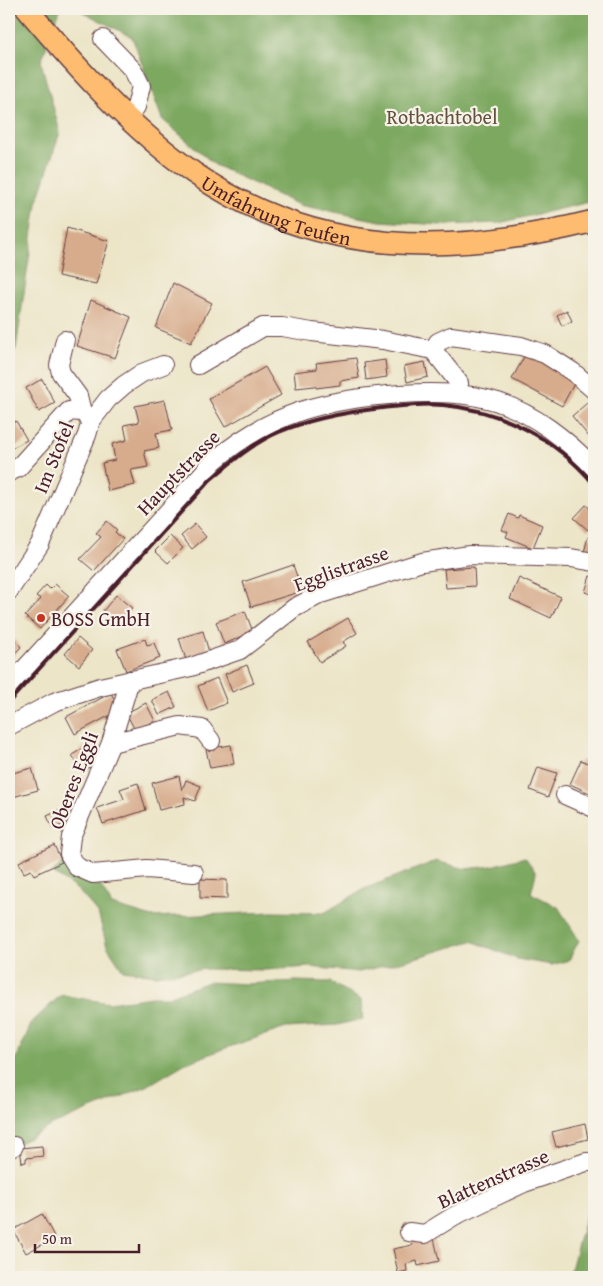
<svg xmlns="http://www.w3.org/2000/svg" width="603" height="1286" font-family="'Gentium Book Plus',serif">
<rect width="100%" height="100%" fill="#f7f3e8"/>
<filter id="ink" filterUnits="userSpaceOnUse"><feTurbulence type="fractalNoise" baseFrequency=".02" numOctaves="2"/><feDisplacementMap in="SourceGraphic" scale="10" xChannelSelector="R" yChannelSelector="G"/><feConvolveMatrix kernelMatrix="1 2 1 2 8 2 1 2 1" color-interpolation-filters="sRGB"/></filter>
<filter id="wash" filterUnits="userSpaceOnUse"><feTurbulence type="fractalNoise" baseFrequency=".0096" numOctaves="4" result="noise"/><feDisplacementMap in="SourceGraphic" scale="20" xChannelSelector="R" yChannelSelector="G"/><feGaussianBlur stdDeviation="1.12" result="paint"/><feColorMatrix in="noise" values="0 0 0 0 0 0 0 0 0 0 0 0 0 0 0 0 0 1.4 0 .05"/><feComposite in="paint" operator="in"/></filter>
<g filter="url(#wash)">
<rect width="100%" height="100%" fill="#ece5c8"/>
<g fill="#7da861" stroke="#646446">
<polygon points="9,9 60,9 41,62 60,132 37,203 16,349 9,355"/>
<polygon points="77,9 594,9 594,201 499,223 442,225 380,221 299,205 215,165 162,119 132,37"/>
<polygon points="69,854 93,874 112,905 152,917 273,912 324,913 364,889 436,861 466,869 492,866 525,857 536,873 531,893 558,907 579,940 569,960 552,965 517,959 472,941 408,960 359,972 309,967 266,970 206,969 155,975 123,970 107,946 98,913 78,890 53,873"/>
<polygon points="296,981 330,982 361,1000 363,1019 337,1025 286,1028 223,1049 184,1064 147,1086 50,1126 9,1149 9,1063 17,1057 32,1022 61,995 109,1003 152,997 168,997 208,982 247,984"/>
<polygon points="589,1203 594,1207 594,1277 569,1277"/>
</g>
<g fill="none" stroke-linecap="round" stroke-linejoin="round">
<polyline stroke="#75beed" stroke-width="4.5" points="423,9 446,9"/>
</g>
<g id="blocks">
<g fill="#d7ac8c">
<polygon points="67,228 109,241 96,284 58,276"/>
<polygon points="173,283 212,303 191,343 156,328"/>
<polygon points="91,300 131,317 115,358 77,346"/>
<polygon points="567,310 572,321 562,326 557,315"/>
<polygon points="526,353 576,380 562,406 512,379"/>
<polygon points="356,358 359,378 340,381 340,385 316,388 315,386 296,388 294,372 317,369 316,363"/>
<polygon points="385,360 387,377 366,380 364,363"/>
<polygon points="425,362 428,377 407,382 404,366"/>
<polygon points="265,367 281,395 225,427 209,399"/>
<polygon points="42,379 55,403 39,412 26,388"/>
<polygon points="594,397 594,443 572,416"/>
<polygon points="165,400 172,430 156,433 159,448 144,451 148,467 131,470 135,485 108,491 102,463 115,460 112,444 127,440 124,425 139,422 135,406"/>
<polygon points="16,421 27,440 10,449 9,425"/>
<polygon points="586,505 594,512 594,528 592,526 588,530 574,518"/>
<polygon points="509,514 518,518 519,515 542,525 533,548 506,537 508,532 502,530"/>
<polygon points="107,521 117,530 115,532 123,539 94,571 80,559 101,537 96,533"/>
<polygon points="195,524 206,537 192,549 181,536"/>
<polygon points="170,536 183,548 168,563 155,551"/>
<polygon points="588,537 594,539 594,555 584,552"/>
<polygon points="293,565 302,591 251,607 243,582"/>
<polygon points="474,567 475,586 446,588 444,569"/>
<polygon points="590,576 594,577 594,595 585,592"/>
<polygon points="519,578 561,597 551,618 510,599"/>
<polygon points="55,584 69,596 40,629 25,616 41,599 36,596 46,585 50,589"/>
<polygon points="116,595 132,608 118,624 103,611"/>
<polygon points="245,611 253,632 224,644 216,622"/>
<polygon points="348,618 357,633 343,642 346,646 320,662 308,642"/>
<polygon points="203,631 210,656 187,663 179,638"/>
<polygon points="9,634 21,647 9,660"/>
<polygon points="78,638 92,650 79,666 65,654"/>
<polygon points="145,639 147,645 154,643 160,658 126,671 117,649"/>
<polygon points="247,665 254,683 232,692 225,674"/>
<polygon points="217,678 227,703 208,711 198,686"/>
<polygon points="169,692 176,707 159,715 152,700"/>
<polygon points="111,693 120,710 75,734 66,717"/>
<polygon points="146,703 155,721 135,730 126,713"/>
<polygon points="92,743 102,759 82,772 72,755"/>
<polygon points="231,745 234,764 210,768 206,749"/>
<polygon points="581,760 594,766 594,795 570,784"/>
<polygon points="538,767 557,773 548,797 530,790"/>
<polygon points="32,768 38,790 9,798 9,774"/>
<polygon points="179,776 182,790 186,780 201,786 195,801 184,797 185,804 159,810 152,783"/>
<polygon points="138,783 146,810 103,824 97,808 124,799 120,789"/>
<polygon points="72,805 78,818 53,829 47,816"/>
<polygon points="54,845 62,862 34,875 31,870 24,873 19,862"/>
<polygon points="200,879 227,880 227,899 200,898"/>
<polygon points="585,1124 588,1139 556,1147 552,1132"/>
<polygon points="42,1146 43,1156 26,1158 26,1162 22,1163 20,1148"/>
<polygon points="42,1214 55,1238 26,1253 13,1230"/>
<polygon points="434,1238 439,1261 418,1266 417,1261 406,1264 407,1271 398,1273 393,1249 413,1245 412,1242"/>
</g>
</g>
</g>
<g filter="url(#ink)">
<use href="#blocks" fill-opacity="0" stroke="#623d43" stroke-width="1"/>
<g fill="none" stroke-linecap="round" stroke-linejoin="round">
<defs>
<g id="minor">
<polyline points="103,39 133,70 141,86 136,107 126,117"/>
<polyline points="65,340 59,365 61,373 78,396 82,412"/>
<polyline points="433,350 438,342 451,336 521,346 545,354 573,372 594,390"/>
<polyline points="198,365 263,327 282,327 312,332 383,340 433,350 459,383 458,394"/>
<polyline points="9,472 18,468 69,411 82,412 91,421"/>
<polyline points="9,591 40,544 87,435 91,421 108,399 124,385 142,373 163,365"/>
<polyline points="130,680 111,743 71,837 69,854 77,867 93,874 147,869 194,873"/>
<path d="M9,686L214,461C271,412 327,399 400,394C433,392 466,392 498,402C536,415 566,439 594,468"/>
<polyline points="9,726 54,702 100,687 191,667 240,650 294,608 321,594 422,562 470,555 571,558 594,562"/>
<polyline points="111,743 180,726 202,729 211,741"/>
<polyline points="565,795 594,808"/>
<polyline points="9,1149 14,1146"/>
<polyline points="409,1232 425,1234 454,1216 524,1183 586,1162 594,1162"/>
</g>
<g id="major">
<path id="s1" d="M27,9C78,69 130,128 194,173C318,259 454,256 594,221"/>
</g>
</defs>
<use href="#minor" stroke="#623d43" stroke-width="20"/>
<use href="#major" stroke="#623d43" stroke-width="24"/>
<use href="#minor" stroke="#fff" stroke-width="18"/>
<use href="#major" stroke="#febc70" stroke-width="21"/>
<path stroke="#4a1f2b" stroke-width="4" d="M9,702L210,480C231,462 253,443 279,432C312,418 347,412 382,408C402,406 423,403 443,405C502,410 556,439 594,484"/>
</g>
</g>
<circle fill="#c8321e" stroke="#f7f3e8" stroke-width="2" cx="41" cy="618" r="5"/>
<g text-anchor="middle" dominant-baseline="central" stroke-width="4.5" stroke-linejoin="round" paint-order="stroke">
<g font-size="20" fill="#63503f" stroke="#f7f3e8">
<text x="442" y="116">Rotbachtobel</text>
</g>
<g font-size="20" fill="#4a1f2b" stroke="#f7f3e8">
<text stroke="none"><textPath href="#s1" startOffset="326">Umfahrung Teufen</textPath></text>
<text transform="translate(53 457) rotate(-68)">Im Stofel</text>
<text transform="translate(178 472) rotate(-46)">Hauptstrasse</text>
<text transform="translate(341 568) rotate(-20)">Egglistrasse</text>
<text transform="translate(73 780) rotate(-69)">Oberes Eggli</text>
<text transform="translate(493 1178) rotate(-24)">Blattenstrasse</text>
</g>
<g font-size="20" fill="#4a1f2b" stroke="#f7f3e8" text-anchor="start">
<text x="51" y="618">BOSS GmbH</text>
</g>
</g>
<rect width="603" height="1286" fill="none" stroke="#f7f3e8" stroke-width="30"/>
<path d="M35 1244v8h104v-8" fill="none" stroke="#4a1f2b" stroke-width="2.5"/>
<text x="42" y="1244" font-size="15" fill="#4a1f2b" stroke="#f7f3e8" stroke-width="4" paint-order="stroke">50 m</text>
</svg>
